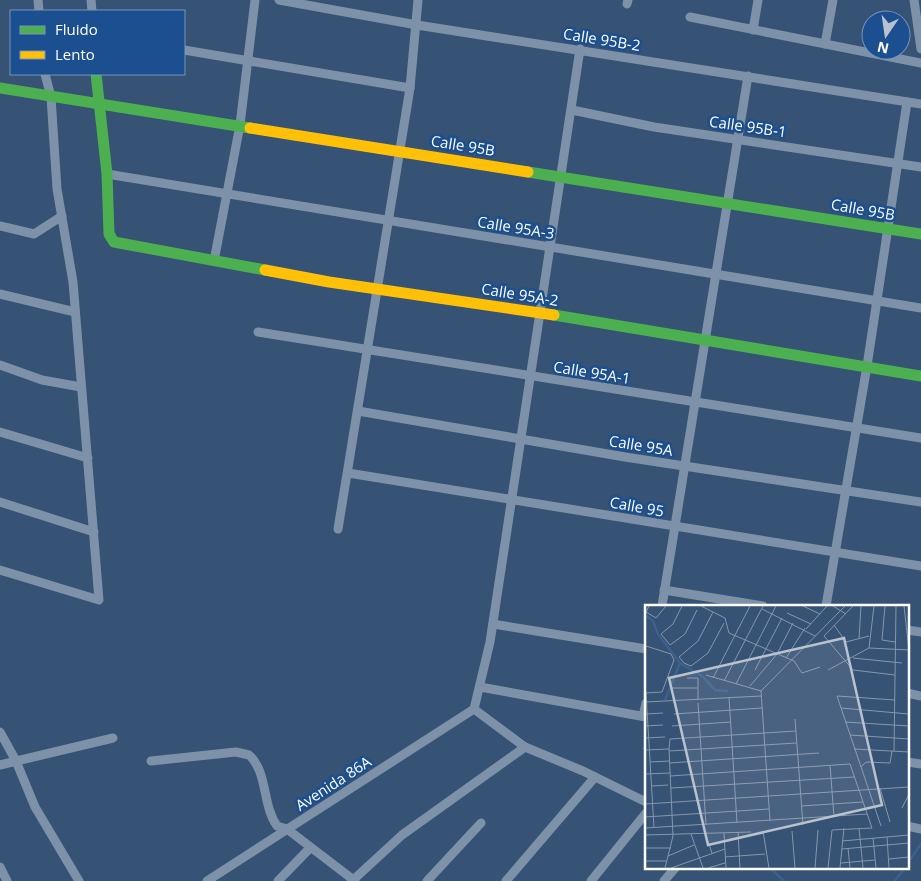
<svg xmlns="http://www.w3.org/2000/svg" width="921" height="881" font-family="'Open Sans',sans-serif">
<rect width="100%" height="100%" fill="#365274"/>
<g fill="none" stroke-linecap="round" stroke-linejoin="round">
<g stroke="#3b618d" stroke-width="2.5">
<polyline points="643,748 646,748"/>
<polyline points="907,864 921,844"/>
<polyline points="769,867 784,881"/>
<polyline points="895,881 905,867"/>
</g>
<g stroke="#7d92a8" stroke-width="9">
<polyline points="38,0 39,11"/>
<polyline points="91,0 92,11"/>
<polyline points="279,0 417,25 921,104"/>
<polyline points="914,0 921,49"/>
<polyline points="627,4 628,0"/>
<polyline points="690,17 921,63"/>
<polyline points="753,30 758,0"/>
<polyline points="825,44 833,0"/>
<polyline points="580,49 490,642 474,709 525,747 583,771 646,802"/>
<polyline points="184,50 410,88"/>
<polyline points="572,110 654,127 921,167"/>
<polyline points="107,174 921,308"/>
<polyline points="0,226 34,234 62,216"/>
<polyline points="214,261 240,125 255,0"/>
<polyline points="0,294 75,312"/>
<polyline points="258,332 921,438"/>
<polyline points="0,365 42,380 81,387"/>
<polyline points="358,411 625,457 921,502"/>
<polyline points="0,432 88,458"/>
<polyline points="348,473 921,566"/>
<polyline points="0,502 94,532"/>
<polyline points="338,529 410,88 418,0"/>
<polyline points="0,570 99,600 73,282 57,189 51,97 45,74"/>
<polyline points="664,590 763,606"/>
<polyline points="662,606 748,76"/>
<polyline points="826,606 867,366 907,102"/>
<polyline points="493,624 646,649"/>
<polyline points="907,630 921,632"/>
<polyline points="480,687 646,717"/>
<polyline points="907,693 921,696"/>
<polyline points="643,716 646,703"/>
<polyline points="0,732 16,761 35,807 79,881"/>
<path d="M151,761L236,752L249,755C268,772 262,805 277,826L287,829L355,881"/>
<polyline points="907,762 921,764"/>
<polyline points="0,765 113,738"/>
<polyline points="907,826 921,829"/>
<polyline points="0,867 7,881"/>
<polyline points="207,881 474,709"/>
<polyline points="278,881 310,848"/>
<polyline points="352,881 402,835 525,747"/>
<polyline points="427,881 481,823"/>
<polyline points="506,881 595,777"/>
<polyline points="591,881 646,813"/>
<polyline points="664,881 676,867"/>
</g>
<g stroke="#4caf50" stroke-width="11">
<polyline points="96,74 107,174 109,234 114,242 265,270"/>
<polyline points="0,88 250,128"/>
<polyline points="528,172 921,234"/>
<polyline points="554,315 921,376"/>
</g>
<g stroke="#ffc107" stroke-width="11">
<polyline points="250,128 528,172"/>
<polyline points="265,270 329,282 554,315"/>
</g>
</g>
<g text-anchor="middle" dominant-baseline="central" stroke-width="5" stroke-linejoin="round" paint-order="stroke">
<g font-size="15" fill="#fff" stroke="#1b4f8f">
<text transform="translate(602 39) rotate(9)">Calle 95B-2</text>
<text transform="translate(748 126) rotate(8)">Calle 95B-1</text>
<text transform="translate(463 145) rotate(9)">Calle 95B</text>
<text transform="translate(863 209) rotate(10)">Calle 95B</text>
<text transform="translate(516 227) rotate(9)">Calle 95A-3</text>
<text transform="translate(520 294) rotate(9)">Calle 95A-2</text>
<text transform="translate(592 372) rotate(9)">Calle 95A-1</text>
<text transform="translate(641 445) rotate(9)">Calle 95A</text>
<text transform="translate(637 506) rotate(10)">Calle 95</text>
<text transform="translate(333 783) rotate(-33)">Avenida 86A</text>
</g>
</g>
<g transform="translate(645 605)">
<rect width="264" height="264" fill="#365274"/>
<path fill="none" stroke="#3b618d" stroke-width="2.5" d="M0,10L8,16L13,29L35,58L57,71L70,85L83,86M20,95L35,58"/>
<path fill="none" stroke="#8697ac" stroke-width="1" d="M4,1L1,7L11,13L21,1M37,1L28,19L16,29L25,40L40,29L52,5M56,1L80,13L84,28L149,56L157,68L175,62M158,1L175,9M188,1L201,9M208,1L179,31L208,65L250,70M240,1L237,35L250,37M259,1L264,45M117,4L170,31M68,7L53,36L34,52L39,58L46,61L63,48L79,18M142,8L166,19M189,20L201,37L224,31M161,24L182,1M214,34L216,1M224,43L229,1M141,53L160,23M208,53L257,58M110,65L137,13M183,65L224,43L264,45M61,70L116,86L125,216M42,73H53V94M68,73L105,1M79,76L118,1M91,79L131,1M105,81L132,49L148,18M26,83H52M116,86L200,1M0,88L17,87L29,55L26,49L1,41M1,88L9,223M84,92L92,218M1,97L116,91M53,98L61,220M196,103L264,109M1,109L18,108M29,109L117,103M150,114L158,220M200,117L264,121M0,121L18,120M27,121L86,117M205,130L264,134M0,133L20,132M24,144L25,134L151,126M209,144L264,147M0,145L24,144L28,231L20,263M24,146L151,138M249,146L251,1M5,157L24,156M24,158L174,148M185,160L189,212M216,162L221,157L245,158L247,146M0,169L25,168M25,171L205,159L227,223L187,225L183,263M7,181L23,180M26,183L209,172M235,183L245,217M0,199L264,182M156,201L218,197M257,203L264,189M0,212L124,204M236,221L192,91L250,95M0,223L222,209M214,223L218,263M118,226L124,263M147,226L150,263M93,227L95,263M60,228L67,248M79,228L81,263M46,229L58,263M0,230L106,227M242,232L244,263M228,233L231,263M197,236L264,230M0,243H26M203,243L205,263M197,244L264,238M23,251L49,240M80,252L120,249M244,254L264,252M0,256H21M196,258L230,255M26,263L80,244M63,263L80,258M170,263L173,225M195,263L199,223"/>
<path fill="#b9c2ce" fill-opacity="0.15" stroke="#b9c2ce" stroke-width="2.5" d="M199,33L237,200L63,240L24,73Z"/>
<rect width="264" height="264" fill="none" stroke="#fff" stroke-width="2.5"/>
</g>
<rect x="10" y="10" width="175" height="65" fill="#1b4f8f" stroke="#7695bc"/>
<rect x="20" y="26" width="25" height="8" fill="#4caf50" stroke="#7695bc"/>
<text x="55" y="35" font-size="15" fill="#ffffff">Fluido</text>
<rect x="20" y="51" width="25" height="8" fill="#ffc107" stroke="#7695bc"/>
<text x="55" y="60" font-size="15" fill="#ffffff">Lento</text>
<g transform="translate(886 35) rotate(193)"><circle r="24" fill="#1b4f8f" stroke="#7695bc"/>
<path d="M0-4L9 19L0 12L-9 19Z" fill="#b9c2ce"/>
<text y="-8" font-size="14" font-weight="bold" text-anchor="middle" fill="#ffffff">N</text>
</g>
</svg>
